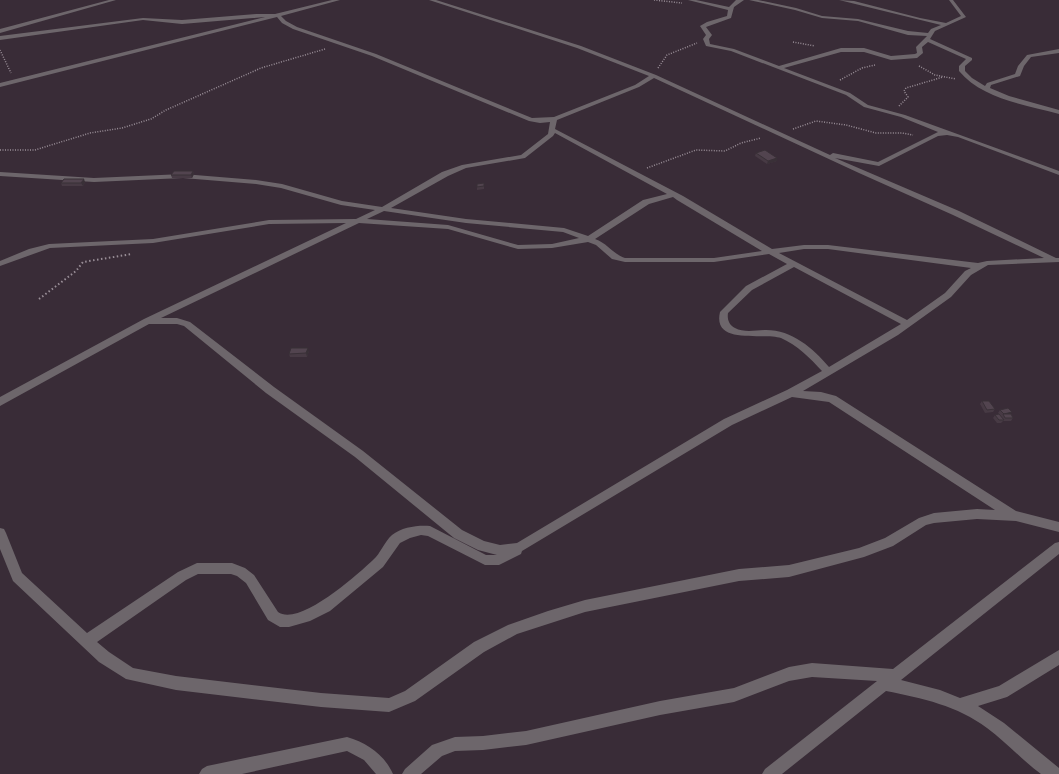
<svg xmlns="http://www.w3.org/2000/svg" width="1059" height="774" font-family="'Titillium Web',sans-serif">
<rect width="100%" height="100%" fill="#392c37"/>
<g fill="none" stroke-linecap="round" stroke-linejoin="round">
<g stroke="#998e97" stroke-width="1.5" stroke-dasharray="1 1.5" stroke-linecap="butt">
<polyline points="654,0 682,3"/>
<polyline points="793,42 815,46"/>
<polyline points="0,50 11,73"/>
<polyline points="919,66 935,75 956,79"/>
<polyline points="658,68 667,55 697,43"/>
<polyline points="840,80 862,68 875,65"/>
<polyline points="899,106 908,97 904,91 906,88 943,77"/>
<polyline points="793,129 816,121 846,125 876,133 902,133 913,135"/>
<polyline points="0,150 35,150 90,133 122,128 151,119 166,110 261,68 325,49"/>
<polyline points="647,168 696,150 725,151 741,143 761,138"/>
</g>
<polyline stroke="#998e97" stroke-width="2" stroke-dasharray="1.5 2.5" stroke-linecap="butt" points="39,299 76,271 83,262 132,254"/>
<g fill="#6d666b" fill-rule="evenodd">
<polygon points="109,0 116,0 0,33 0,29"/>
<path d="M332,0H340L281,16L286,21L297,27L376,54L532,118L554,117L635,85L649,76L577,48L429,0H436L581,46L656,75L830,155L833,153L878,162L938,132L901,117L864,107L846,95L731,51L706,46L703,39L706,35L700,26L707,22L727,16L728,10L688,0H696L729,7L736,0H744L734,7L731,18L706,27L712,35L709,39L710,44L734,49L779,66L841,48H864L891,56L915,54L917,53L916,47L927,36L908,35L858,21L822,18L795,10L749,0H758L796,8L822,16L858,19L908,31L928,33L931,29L941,25L839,0L854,1L920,18L946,23L961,16L949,0H953L966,17L935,31L930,39L972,58V60L965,66V71L972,78L985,86L987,83L1015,74L1018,66L1027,55L1059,49V53L1031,57L1024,66L1020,76L991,85L990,88L1009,96L1059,110V114C1026,105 982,99 959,71V66L966,59L928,42L922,47L923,53L917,58L891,60L864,52H841L784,68L850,93L868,105L905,115L1059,171V175L958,137L947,135L938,136L879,166L835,158L959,211L1056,258H1059V262L988,265L971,275L951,297L898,335L803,391L821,392L836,396L1016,511L1059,522V532L1016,521L977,519L934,523L926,525L893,546L864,557L789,577L739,581L585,612L517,634L484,652L415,701L389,712L321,707L176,690L126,679L99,662L13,581L0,549V528L4,529L6,533L22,573L87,633L178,572L197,563H232L245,568L254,575L278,612C299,627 357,575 373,560C381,553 384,542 392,535C402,527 418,525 430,526L486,555H497L478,550L454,538L355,457L266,393L184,326L177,324H149L0,406V397L144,319L346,223L269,224L153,243L50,248L0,266V261L29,249L49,244L153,239L269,220L356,219L375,210L341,205L281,188L256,184L183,178L94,182L0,176V172L94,178L183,174L256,180L282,184L342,201L382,207L442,172L462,165L521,155L548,134L550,122L540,123L529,121L372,56L293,29L282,23L277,17L0,87V83L265,17L182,24L143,20L0,40V36L143,18L182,20L256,14H275ZM654,78L859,173L953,215L1044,258L987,261L978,263L828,245H804L772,249L683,196L555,129L557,120L639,87ZM555,133L667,194L643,200L588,236L564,228L466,219L391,208L448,176L466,168L525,158L553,136ZM673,197L677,200L762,251L714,258H625C613,254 607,243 595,239L649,204ZM384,211L466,223L563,232L579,238L552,244L518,245L448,225L367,219ZM359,223L448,229L518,249L552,248L588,242L596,245L612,259L625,262H714L769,254L787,264L746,286L720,312C712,346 764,332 781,338C797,345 810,358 822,371L787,390L724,419L517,543L500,545L484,541L462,530L363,451L274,387L190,322L177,318H161ZM804,249H828L971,268L965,271L945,293L907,320L779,253ZM794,267L901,324L829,367C813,348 792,330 766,330C757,330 744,333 735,328C729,325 727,319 728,313L752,290ZM792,397L829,402L995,510L977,509L934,513L919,518L885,538L859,548L789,565L739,569L585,600L548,611L508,625L474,642L405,691L389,698L321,693L176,676L133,668L109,652L97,642L186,580L198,574H231L237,576L246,583L268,620L280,627H289L310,621L330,611L383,567L400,543L410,538L421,535L428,536L485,565H499L521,554L522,551L732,425Z"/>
<path d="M1059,542V554L901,680L940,690L960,698L999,686L1059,650V665L1007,697L978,706L1004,723L1059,768V774H1041C1022,760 1006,742 987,728C958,706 922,698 886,691L782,774H762L765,769L877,681L812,677L789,681L734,702L660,715L526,745L483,750L455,751L442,756L421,774H402L405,769L432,745L455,737L483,736L526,731L660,701L734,688L789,667L812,663L893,669L1055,543Z"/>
<path d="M347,737C367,743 384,754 393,774H376L364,760L347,751L242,774H199L202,769L207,766Z"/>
</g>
</g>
<g fill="#473a44">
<polygon points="756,153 777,161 767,164 755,156"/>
<polygon points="193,171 194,174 192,178 172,178 171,175"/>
<polygon points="85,182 83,186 62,186 61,183"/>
<polygon points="484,183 484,189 477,190 477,187"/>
<polygon points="309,351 307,357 290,357 289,354"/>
<polygon points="982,401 995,409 993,412 985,413 980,404"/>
<polygon points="1000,410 1011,414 1013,418 1011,421 1003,421 1001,423 997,423 993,418 995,415 999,414 998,413"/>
</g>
<g fill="#393037">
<polygon points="777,158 777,161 767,164 768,161"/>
<polygon points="193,171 194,174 192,178 191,175"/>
<polygon points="84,179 85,182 83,186 81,183"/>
<polygon points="308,348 309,351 307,357 306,353"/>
<polygon points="1012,412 1010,415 1003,415 1004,414"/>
</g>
<g fill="#52444f" stroke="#393037">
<polygon points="765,150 777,158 768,161 756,153"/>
<polygon points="174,171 193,171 191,175 171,175"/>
<polygon points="64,179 84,179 81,183 61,183"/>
<polygon points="484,183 484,186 477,187 477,184"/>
<polygon points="291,348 308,348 306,353 289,354"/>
<polygon points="982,401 989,401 995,409 987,410"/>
<polygon points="1008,408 1012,412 1004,414 1000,410"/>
<polygon points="999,414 1004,420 999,420 995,415"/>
<polygon points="1003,414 1011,414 1013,418 1005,418"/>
</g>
</svg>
